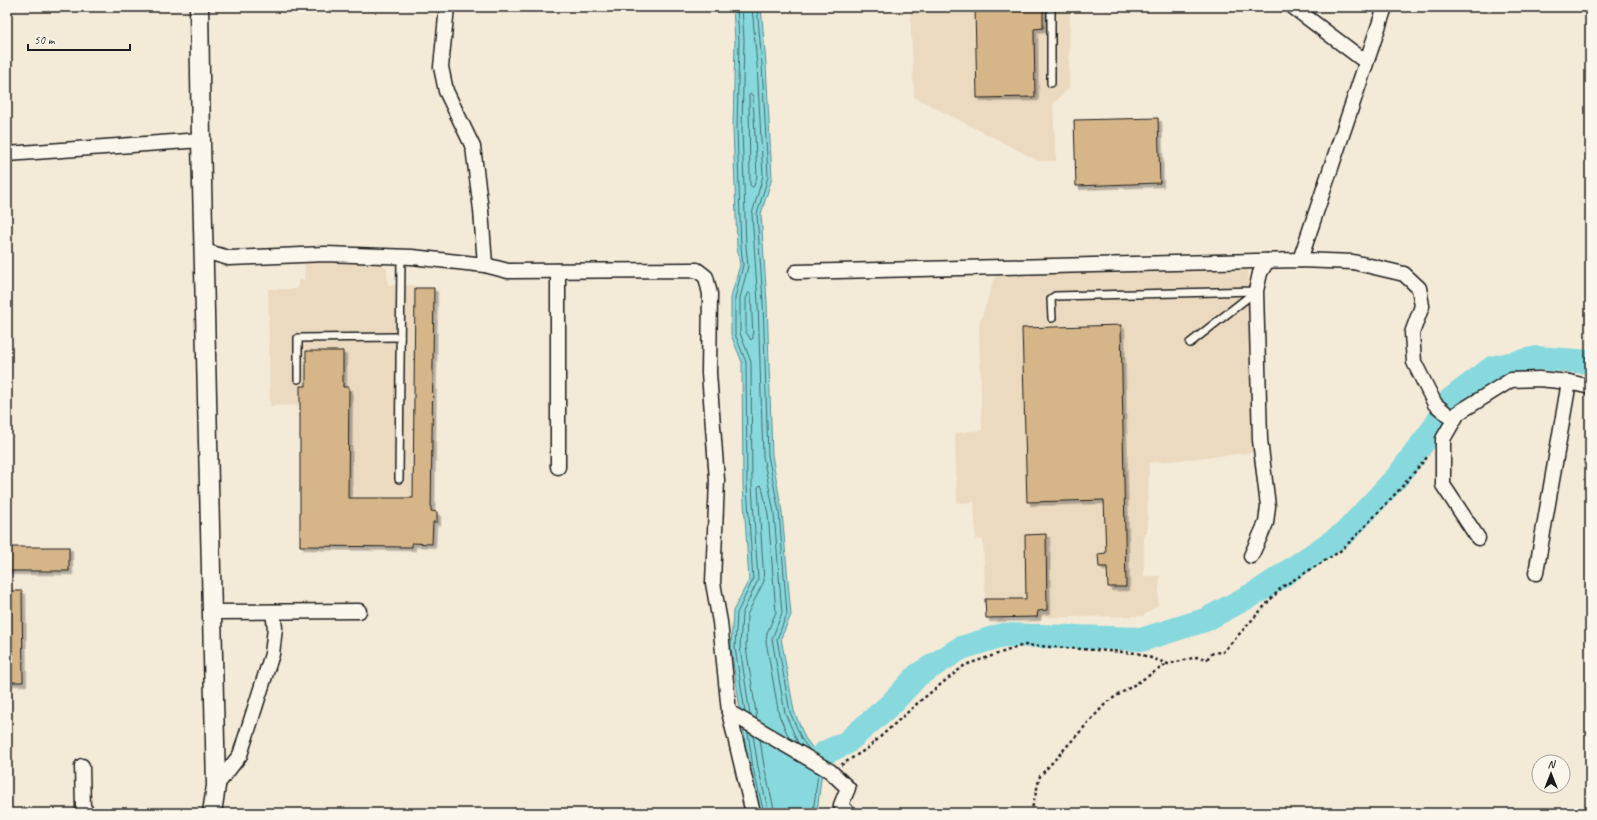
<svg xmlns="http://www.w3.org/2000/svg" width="1597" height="820" font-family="Caveat,sans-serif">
<defs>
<filter id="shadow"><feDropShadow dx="3.5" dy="3.5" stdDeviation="0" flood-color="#0004"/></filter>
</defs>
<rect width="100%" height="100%" fill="#f4ead8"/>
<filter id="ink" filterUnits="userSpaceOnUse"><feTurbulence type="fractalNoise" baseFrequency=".025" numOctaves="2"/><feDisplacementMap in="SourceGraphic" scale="8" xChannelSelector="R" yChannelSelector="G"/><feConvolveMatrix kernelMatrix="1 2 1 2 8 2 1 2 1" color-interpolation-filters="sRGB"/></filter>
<g filter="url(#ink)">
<g fill="#ebdac0">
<polygon points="910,7 1070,7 1069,88 1053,104 1056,161 1039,161 914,97"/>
<polygon points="372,260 387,268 388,285 415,285 415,288 434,288 431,511 437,512 437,522 433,522 432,544 412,543 412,547 300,546 300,405 270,406 268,289 298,289 298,280 304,280 305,261"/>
<polygon points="1248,268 1257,452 1149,463 1147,534 1144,534 1144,576 1160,576 1158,605 1143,616 986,618 983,540 976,539 974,502 957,503 955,433 982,430 979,325 996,274"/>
</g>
<polygon fill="#87d9dd" stroke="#5c8d90" points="733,7 761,7 766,64 772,178 761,214 767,302 772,455 782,512 791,615 781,638 794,711 805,738 823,762 817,813 761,813 749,769 731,648 733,611 749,580 743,486 742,362 731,335 731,297 740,265 737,247 733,128 735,41"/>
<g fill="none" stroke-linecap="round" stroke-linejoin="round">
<g stroke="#476869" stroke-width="1">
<polyline points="737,7 739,41 737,128 741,247 743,265 735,298 735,334 746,362 747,485 753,580 737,613 735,648 745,712"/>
<polyline points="742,7 744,40 742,128 746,246 748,266 740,298 740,333 751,362 752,485 758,580 742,614 740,647 750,715"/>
<polyline points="752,7 757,65 763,176 752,214 758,303 763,456 774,513 782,613 772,639 785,713 798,743"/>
<polyline points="757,7 762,64 768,177 757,214 763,302 768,455 779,512 787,614 777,639 790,712 802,740 809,749"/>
<polygon points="751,94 753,96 757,176 754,186 752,187 750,185 749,96"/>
<polygon points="749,293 751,294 753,338 751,340 746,332 746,299"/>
<polyline points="757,719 746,647 747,615 764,581 758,487 760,485 762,487 768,514 776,612 767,633 766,641 779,715 789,738"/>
<polyline points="748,732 753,768 764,813"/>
<polyline points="753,735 758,767 769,813"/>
<polyline points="760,739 764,766 775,813"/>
<polyline points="802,813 807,767"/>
<polyline points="808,813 813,770"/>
<polyline points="813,813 818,773"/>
</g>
<polyline stroke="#87d9dd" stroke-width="24" points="799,813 801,785 809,765 826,752 846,743 892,703 918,675 961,648 1003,635 1144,639 1205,620 1261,590 1345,533 1398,476 1434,428 1451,399 1492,368 1537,358 1590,362"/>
</g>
<g fill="#d6b689" stroke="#1c1c1c" filter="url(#shadow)">
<polygon points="975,7 1043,7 1043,28 1034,29 1035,97 977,98"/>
<polygon points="1158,118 1160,183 1076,186 1074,120"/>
<polygon points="415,288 434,288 431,511 437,512 437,522 433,522 432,544 412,543 412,547 300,546 300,386 306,386 306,351 343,351 343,387 349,387 348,498 413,498"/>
<polygon points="1121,325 1126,587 1108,587 1107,567 1099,567 1098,554 1106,553 1104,500 1027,502 1022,328"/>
<polygon points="1046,534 1047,610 1038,611 1037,617 986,618 985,599 1026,599 1025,535"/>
<rect x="7" y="547" width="62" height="24"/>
<polygon points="7,591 22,591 23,682 7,682"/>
</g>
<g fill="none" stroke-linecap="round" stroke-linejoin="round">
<defs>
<g id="service">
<polyline points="1051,7 1051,83"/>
<polyline points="1052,318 1051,299 1055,296 1256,291"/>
<polyline points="1190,343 1256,291"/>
<polyline points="298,379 298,338 400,337"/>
<polyline points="399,479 401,256"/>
</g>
<g id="minor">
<polyline points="447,7 441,67 446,91 473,147 481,210 485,265"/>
<polyline points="1293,7 1366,62"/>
<polyline points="7,154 201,140"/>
<polyline points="204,251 229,258 325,254 412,257 485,265 508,271 697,270 706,277 710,294 709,373 717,480 713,583 720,622 729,712"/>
<polyline points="1300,260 1385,7"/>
<polyline points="796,272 1300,260 1353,262 1404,274 1419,288 1422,306 1412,333 1414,362 1435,404 1454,420"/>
<polyline points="558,467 558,271"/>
<polyline points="1478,538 1443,485 1443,439 1458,413 1511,380 1539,379 1569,382 1590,387"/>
<polyline points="1251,556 1266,523 1268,506 1260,440 1256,291 1260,273 1267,261"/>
<polyline points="1536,573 1569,382"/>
<polyline points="212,612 359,611"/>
<polyline points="82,766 83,808 88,813"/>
<polyline points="216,786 240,755 272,654 275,628 273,612"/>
<polyline points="753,813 729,712 830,771 848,788 841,805 848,813"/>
</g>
<polyline id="tertiary" points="199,7 201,140 216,786 212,813"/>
</defs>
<use href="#service" stroke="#1c1c1c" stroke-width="10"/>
<use href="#minor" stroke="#1c1c1c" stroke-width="17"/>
<use href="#tertiary" stroke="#1c1c1c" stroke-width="21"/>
<g stroke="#1c1c1c" stroke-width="2.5" stroke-dasharray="3 3" stroke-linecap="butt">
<path d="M841,765L868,748L920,701L965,665L1024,645L1137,653L1168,664L1197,657L1207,659C1212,653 1214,651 1222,653L1282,587L1339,552L1354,538L1399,490L1429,455"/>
<polyline points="1031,813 1040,776 1107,702 1167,664"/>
</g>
<use href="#service" stroke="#fbf7ec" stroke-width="7"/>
<use href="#minor" stroke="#fbf7ec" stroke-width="14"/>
<use href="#tertiary" stroke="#fbf7ec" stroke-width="18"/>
</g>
</g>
<rect width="1597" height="820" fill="none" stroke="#fbf7ec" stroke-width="24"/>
<rect x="12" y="12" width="1573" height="796" fill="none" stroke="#1c1c1c" stroke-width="1.5" filter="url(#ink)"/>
<g transform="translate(1551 774)"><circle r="19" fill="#fbf7ec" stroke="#a29f99"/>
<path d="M0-3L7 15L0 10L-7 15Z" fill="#1c1c1c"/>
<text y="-6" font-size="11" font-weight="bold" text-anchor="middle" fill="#1c1c1c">N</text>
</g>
<path d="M28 44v6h102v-6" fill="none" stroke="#1c1c1c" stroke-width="2"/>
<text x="34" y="44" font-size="12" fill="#1c1c1c" stroke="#fbf7ec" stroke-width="3" paint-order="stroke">50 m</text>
</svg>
